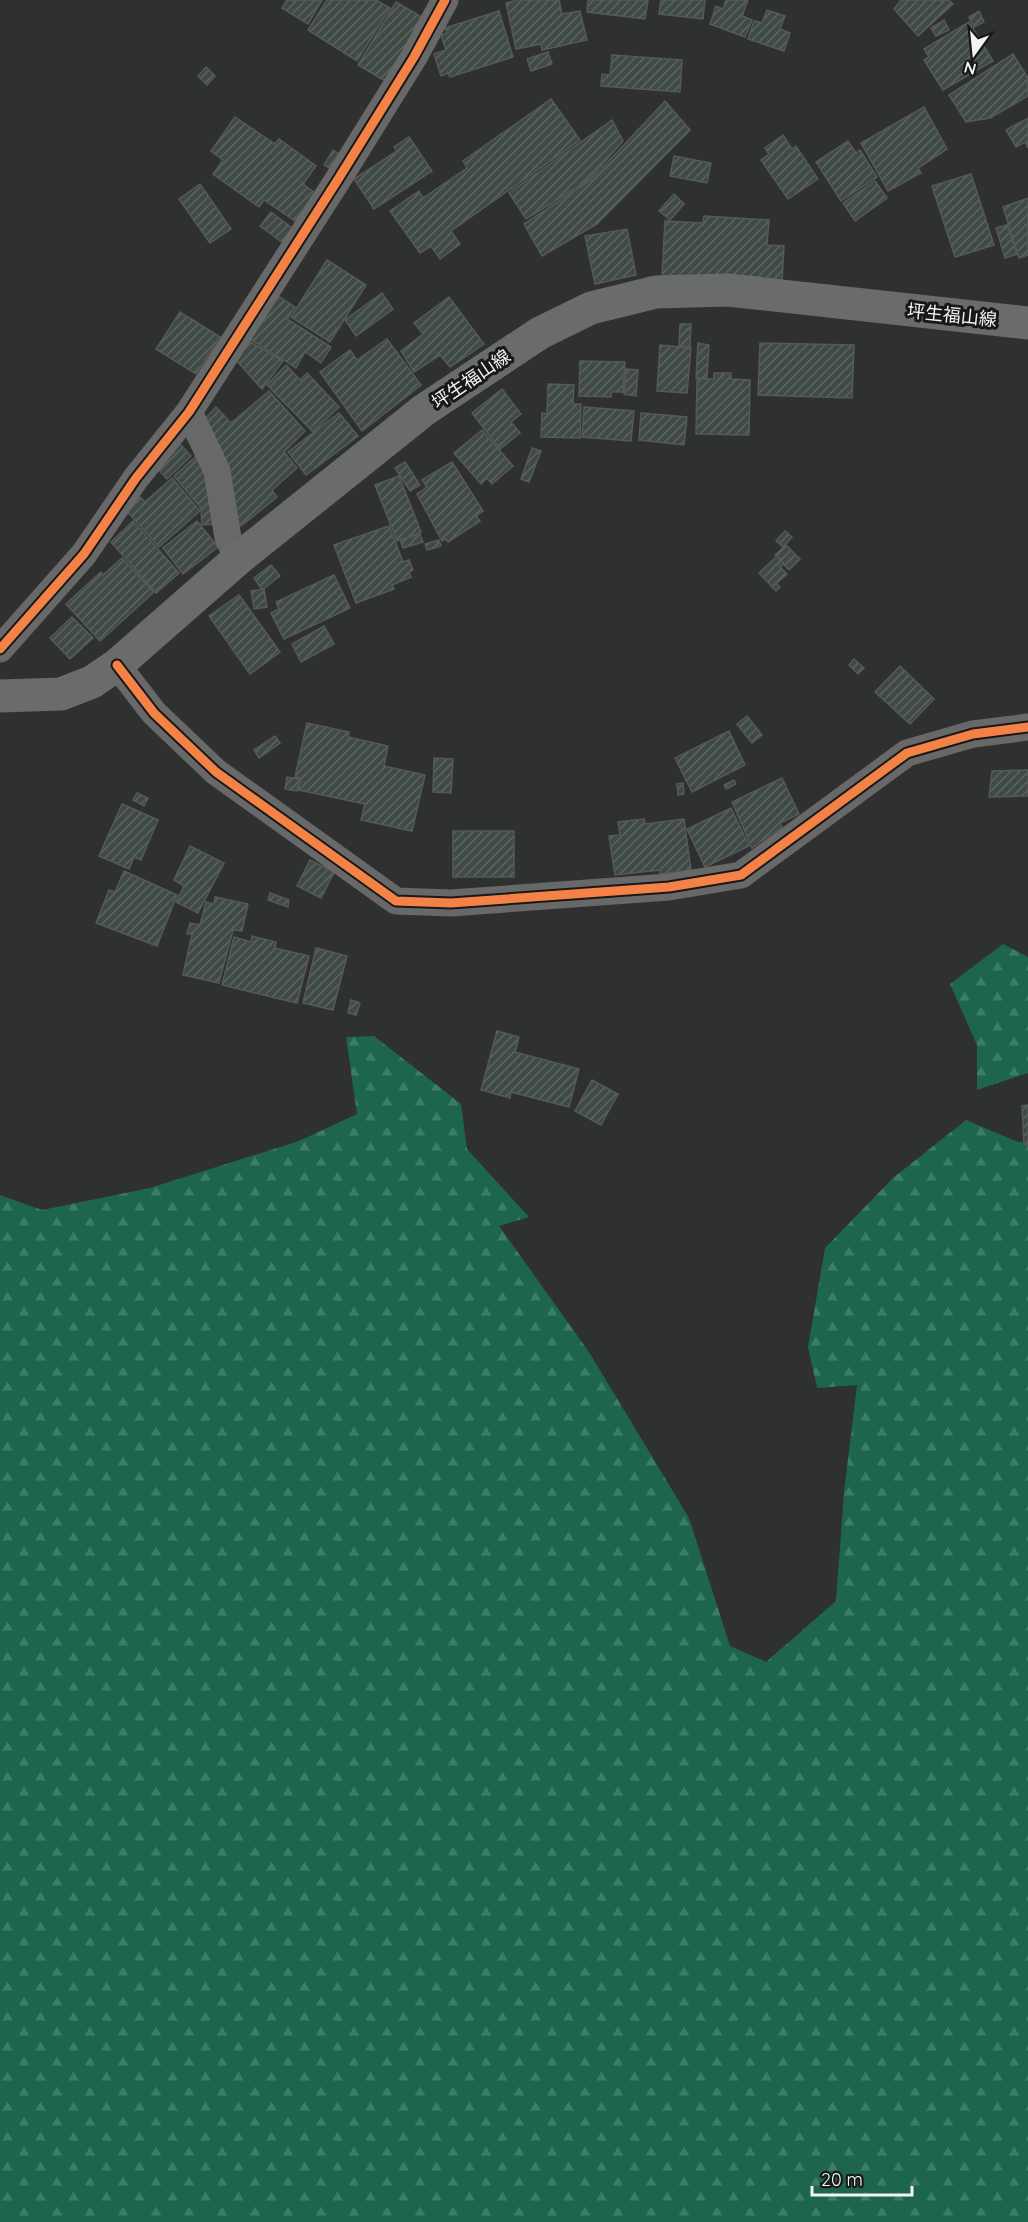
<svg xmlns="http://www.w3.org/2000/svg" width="1028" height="2222" font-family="Quicksand,'Noto Sans JP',sans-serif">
<defs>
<pattern id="forest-firs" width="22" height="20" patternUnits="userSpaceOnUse" patternTransform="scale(1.5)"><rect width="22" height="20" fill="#1e654d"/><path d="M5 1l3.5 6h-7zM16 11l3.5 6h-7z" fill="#3f7c67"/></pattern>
<pattern id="building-hatch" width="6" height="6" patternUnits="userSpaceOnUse" patternTransform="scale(1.5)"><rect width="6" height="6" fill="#3f4a45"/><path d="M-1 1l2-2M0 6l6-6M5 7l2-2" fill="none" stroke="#5b6560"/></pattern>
</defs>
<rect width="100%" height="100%" fill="#2e312f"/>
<g fill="url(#forest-firs)">
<polygon points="1003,944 1028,957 1028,1073 977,1090 977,1045 950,984"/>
<polygon points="374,1036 461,1104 467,1149 529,1217 499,1226 589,1352 689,1518 730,1646 766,1662 836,1601 844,1492 857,1385 817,1388 808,1347 825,1248 893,1178 966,1120 1018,1142 1028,1143 1028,2222 0,2222 0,1195 42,1210 150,1188 299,1141 357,1114 346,1037"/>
</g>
<g fill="url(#building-hatch)" stroke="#565957" stroke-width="1.5">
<polygon points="287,0 322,0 308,24 282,8"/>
<polygon points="327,0 376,0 390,8 357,61 308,30"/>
<polygon points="518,0 559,0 562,14 580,11 587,40 542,50 541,44 516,49 506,3"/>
<polygon points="588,0 648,0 645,19 587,12"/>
<polygon points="661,0 705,0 703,19 659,14"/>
<polygon points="726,0 748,0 742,16 752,20 745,37 710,24 716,6 723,9"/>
<polygon points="901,0 949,0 953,4 918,36 894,9"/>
<polygon points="396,2 425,19 387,82 358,65"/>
<polygon points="767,10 785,16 780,29 790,33 784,51 748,39 754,21 762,23"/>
<polygon points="499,11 513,57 450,77 448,73 441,76 434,54 446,50 441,35 447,33 445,28"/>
<polygon points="979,11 984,22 974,27 969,17"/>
<polygon points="944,20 949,30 936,36 931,28"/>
<polygon points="969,22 993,61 943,90 924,60 929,57 924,49"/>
<polygon points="548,52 552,64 531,71 527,59"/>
<polygon points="1013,54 1028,78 1028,96 990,118 966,122 949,95"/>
<polygon points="612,55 682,60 680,92 601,86 602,74 610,75"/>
<polygon points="206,67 215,76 207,85 198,76"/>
<polygon points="551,99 580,140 451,231 460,244 440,259 431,246 420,253 390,211 419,191 423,198 467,168 463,161"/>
<polygon points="665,101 690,130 597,224 542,256 524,224 591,180"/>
<polygon points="924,107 947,149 918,168 921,173 888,191 861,143"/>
<polygon points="235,117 275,144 279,139 316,166 303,184 315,193 295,221 264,200 259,207 213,174 223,160 211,151"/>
<polygon points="1028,118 1028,148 1025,142 1016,147 1006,130"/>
<polygon points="612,120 623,141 589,180 526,219 509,193"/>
<polygon points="783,135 792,149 796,146 818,179 788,199 761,160 769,154 765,148"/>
<polygon points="409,137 432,171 374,209 354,179 397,151 394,147"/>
<polygon points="848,141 856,153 860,150 877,177 841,201 816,162"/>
<polygon points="333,150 340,155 331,169 324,165"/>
<polygon points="674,156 711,163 707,183 670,176"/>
<polygon points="971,174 994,245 955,257 932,186"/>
<polygon points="875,181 887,198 855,221 843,203"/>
<polygon points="200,184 231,229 210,243 179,199"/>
<polygon points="674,194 684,204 670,220 659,211"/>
<polygon points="1028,198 1028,255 1019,258 1003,207"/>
<polygon points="271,212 292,228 283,243 260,226"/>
<polygon points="704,216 769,220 767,245 784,246 782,282 662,276 665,221 703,223"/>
<polygon points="1007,225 1017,254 1005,258 996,228"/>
<polygon points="627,229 636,275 595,284 585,236"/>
<polygon points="327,260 366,285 330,342 291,317"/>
<polygon points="382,293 393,309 356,336 345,320"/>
<polygon points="277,295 295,307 287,319 331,347 321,363 305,352 296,368 250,339"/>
<polygon points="449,297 484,344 450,367 440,355 414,372 401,351 423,334 414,323"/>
<polygon points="180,312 220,337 196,374 156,349"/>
<polygon points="680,324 691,324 690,346 679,346"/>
<polygon points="387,339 421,385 362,431 320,372 350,350 357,360"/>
<polygon points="247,340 283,361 262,389 234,358"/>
<polygon points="698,343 709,345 707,378 696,378"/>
<polygon points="760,343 854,345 852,398 758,395"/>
<polygon points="660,345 691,348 687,393 657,391"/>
<polygon points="580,361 625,362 623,392 611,392 611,397 579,396"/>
<polygon points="286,365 300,380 307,373 339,407 313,432 267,385"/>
<polygon points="626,369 638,370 636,396 624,394"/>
<polygon points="714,373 731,373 731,379 750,380 749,435 696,434 697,379 714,379"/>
<polygon points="548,384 574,385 573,404 581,404 580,438 541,437 542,413 547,414"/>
<polygon points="502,389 521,414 511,422 520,433 500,449 472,413"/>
<polygon points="269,391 305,431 284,452 297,468 272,490 277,497 241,526 231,513 203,421 216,407 231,423"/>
<polygon points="584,407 634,411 631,441 582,437"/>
<polygon points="339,413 358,436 306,475 288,452"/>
<polygon points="641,413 687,417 684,445 639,440"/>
<polygon points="482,430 513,466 492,484 487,478 481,484 454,453"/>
<polygon points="180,444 191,456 167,479 156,467"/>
<polygon points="532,448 541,451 529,482 521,479"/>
<polygon points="201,452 215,524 202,525 201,508 174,476"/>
<polygon points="405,462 420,485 410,491 395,468"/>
<polygon points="452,462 483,511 476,516 480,521 448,542 445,539 442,541 417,494 427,487 422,480"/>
<polygon points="399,476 421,532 397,541 375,485"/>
<polygon points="172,478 200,511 159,547 126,510 140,497 145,502"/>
<polygon points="133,521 179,573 156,593 111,542"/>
<polygon points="197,521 218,547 183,574 163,548"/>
<polygon points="389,526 403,562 409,560 413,570 409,572 411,577 392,585 394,589 356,603 334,545"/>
<polygon points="785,531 792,537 783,547 776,541"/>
<polygon points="420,534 423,542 403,548 400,540"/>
<polygon points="439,540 441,546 427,550 425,544"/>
<polygon points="786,545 800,559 789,570 775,555"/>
<polygon points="777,556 784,564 780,567 787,574 776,584 780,587 776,591 759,573"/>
<polygon points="122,558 154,592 100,641 66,604 101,572 103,575"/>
<polygon points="271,565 280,576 262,590 254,578"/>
<polygon points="334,575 350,608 284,639 271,613 279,609 276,602"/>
<polygon points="264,589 267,607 254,609 251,591"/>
<polygon points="239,595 280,652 250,674 209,616"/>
<polygon points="72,617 93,638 70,659 50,638"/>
<polygon points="324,626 334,644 301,662 292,644"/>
<polygon points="854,659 864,668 858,674 849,665"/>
<polygon points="900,666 934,699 910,724 875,692"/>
<polygon points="747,716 762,735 752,743 737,724"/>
<polygon points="307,723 349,732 348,737 388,746 384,766 425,775 412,831 361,820 365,804 298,790 301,778 295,777"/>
<polygon points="729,731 745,765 692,792 675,758"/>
<polygon points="275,736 280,743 259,758 254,750"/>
<polygon points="434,758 453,759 451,793 433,792"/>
<polygon points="1028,770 1028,796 989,797 992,771"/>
<polygon points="287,777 300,779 297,791 285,789"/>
<polygon points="782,778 799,814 780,823 782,827 752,848 732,802"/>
<polygon points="734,780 736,784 726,789 724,785"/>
<polygon points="683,783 684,794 678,795 677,784"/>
<polygon points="137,793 148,798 144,806 133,800"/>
<polygon points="122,804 158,820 141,860 134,857 129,869 99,856"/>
<polygon points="731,808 749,846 705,867 687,829"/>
<polygon points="644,819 645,824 684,819 691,870 660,874 660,870 615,875 609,836 620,835 618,822"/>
<rect x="453" y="831" width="61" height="46"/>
<polygon points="190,846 224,863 198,913 176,902 184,886 174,880"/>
<polygon points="310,860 334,872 321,898 297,886"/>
<polygon points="124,871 177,895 157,946 96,923 109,890 115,892"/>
<polygon points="270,893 289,900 288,907 268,900"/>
<polygon points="215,897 248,904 242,931 233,930 219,983 183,975 192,934 187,934 190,923 200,925 206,902 214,904"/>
<polygon points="252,936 276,942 275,948 309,956 297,1003 222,985 234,937 251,942"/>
<polygon points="316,948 347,956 333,1010 303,1003"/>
<polygon points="351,1000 360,1003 356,1015 348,1013"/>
<polygon points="497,1031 519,1037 515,1052 579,1069 569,1107 511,1092 510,1098 481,1090"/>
<polygon points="592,1080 618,1094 601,1125 575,1111"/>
<polygon points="1028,1105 1028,1145 1024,1145 1022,1106"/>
</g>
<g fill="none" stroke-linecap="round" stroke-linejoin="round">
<g stroke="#686868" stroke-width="27">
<polyline points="189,412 217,471 228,538 238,559"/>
<polyline points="0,649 84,554 136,478 189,412 337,181 414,57 445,0"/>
<polyline points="117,665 154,713 216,772 396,901 451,903 669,887 741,875 907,753 973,734 1028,727"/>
</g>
<polyline stroke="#6a6c6a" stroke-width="33" points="0,696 61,694 92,682 117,665 238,559 424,410 540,333 591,308 656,292 728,290 1028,323"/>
<defs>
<g id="cycleway">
<polyline points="0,649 84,554 136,478 189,412 337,181 414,57 445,0"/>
<polyline points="117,665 154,713 216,772 396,901 451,903 669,887 741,875 907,753 973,734 1028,727"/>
</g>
</defs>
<use href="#cycleway" stroke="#171918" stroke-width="13"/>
<use href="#cycleway" stroke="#f48246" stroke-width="9"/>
</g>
<g text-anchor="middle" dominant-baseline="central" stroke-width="6" stroke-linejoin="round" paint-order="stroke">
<g font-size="18" fill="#f2f5f4" stroke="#171918">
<text transform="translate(952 315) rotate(6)">坪生福山線</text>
<text transform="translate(471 379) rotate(-34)">坪生福山線</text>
</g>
</g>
<g transform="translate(974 54) rotate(195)" stroke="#171918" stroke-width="4.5" paint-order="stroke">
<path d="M0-4.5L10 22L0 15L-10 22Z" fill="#f2f5f4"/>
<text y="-9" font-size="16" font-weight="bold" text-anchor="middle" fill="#f2f5f4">N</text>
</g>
<path d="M812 2186v9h100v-9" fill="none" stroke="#f2f5f4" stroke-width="3"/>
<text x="821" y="2186" font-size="18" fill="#f2f5f4" stroke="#171918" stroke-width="4.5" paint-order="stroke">20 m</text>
</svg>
